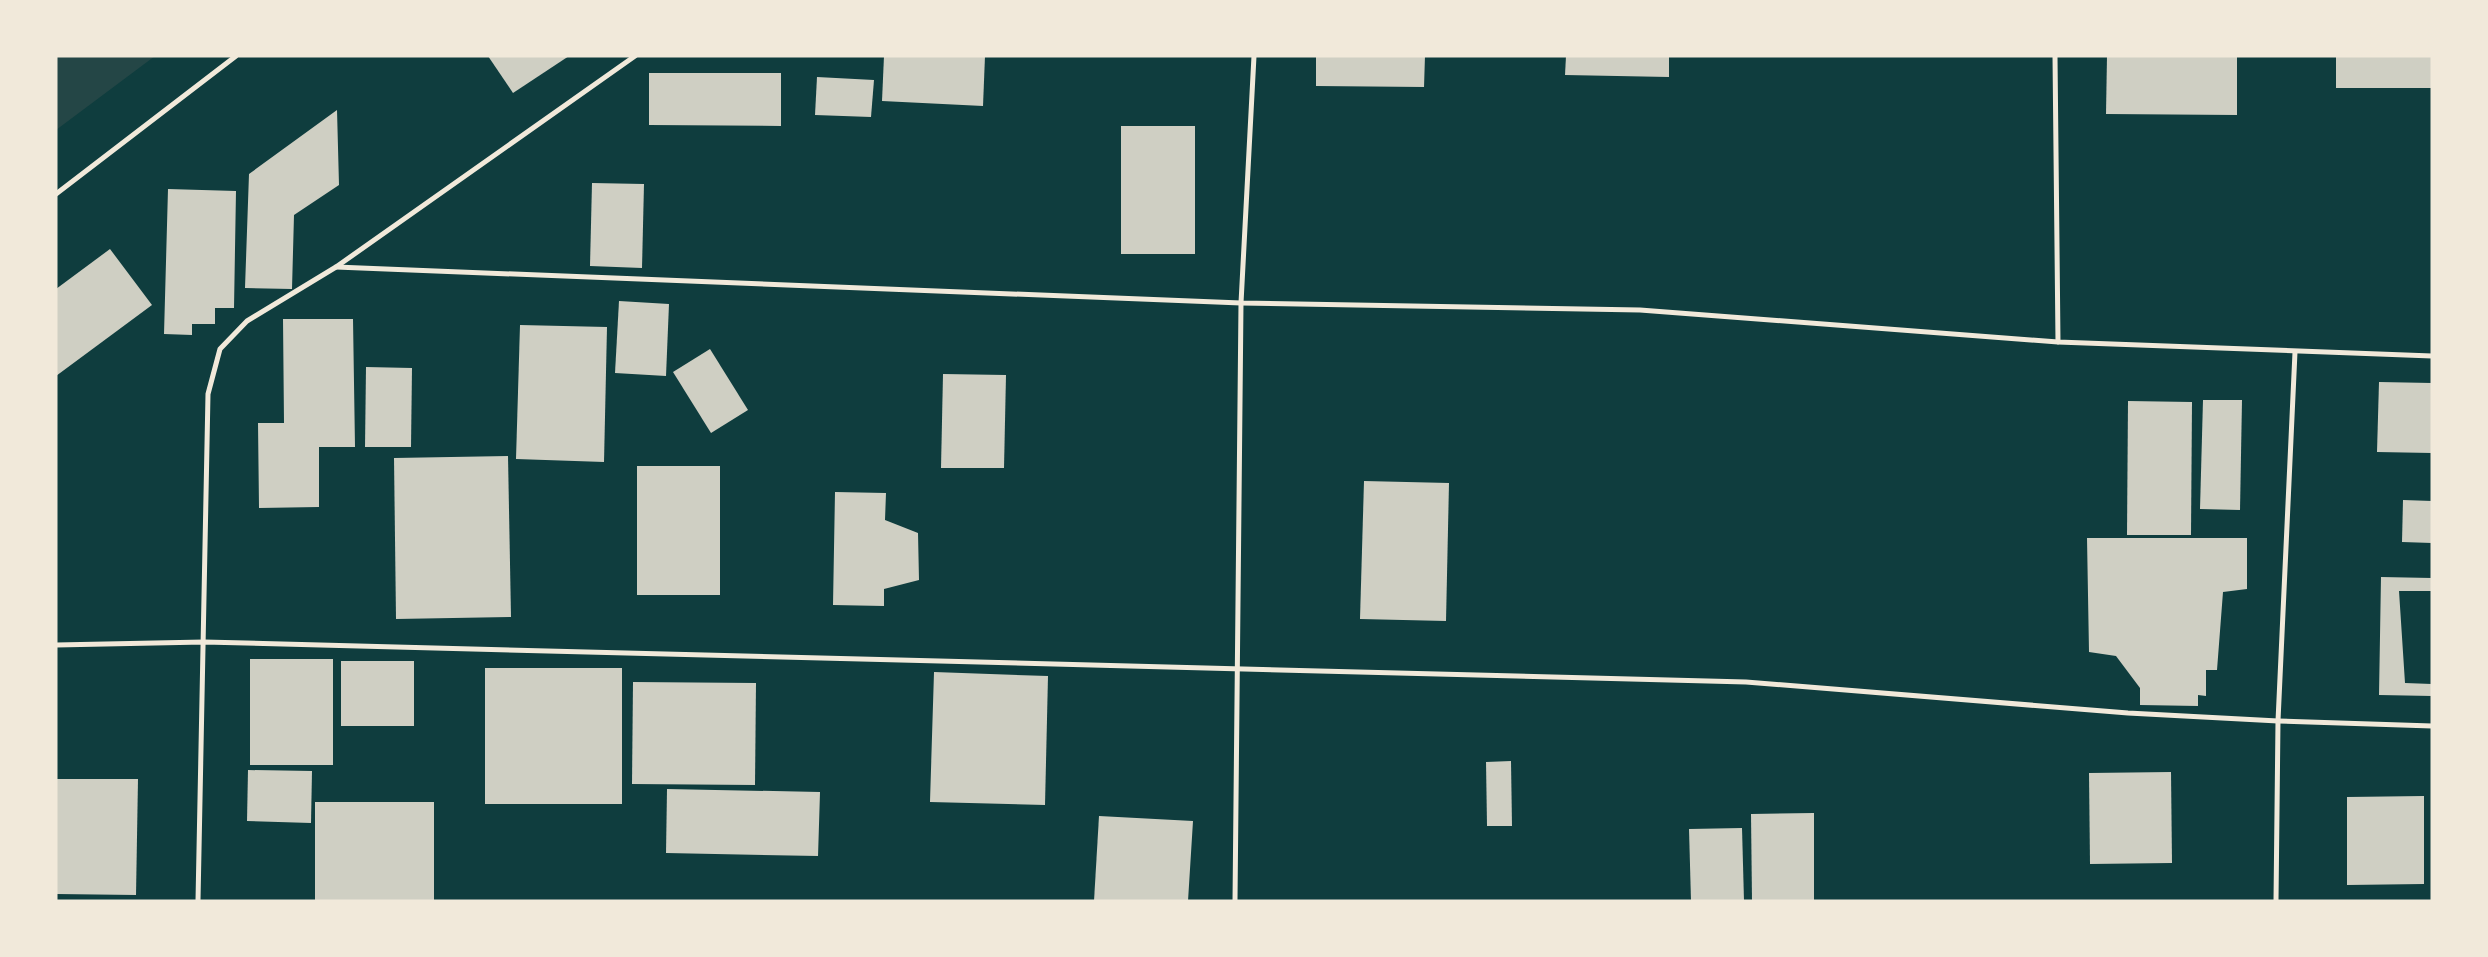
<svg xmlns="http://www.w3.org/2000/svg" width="2488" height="957" font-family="'PT Sans',sans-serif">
<rect width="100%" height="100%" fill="#0f3d3e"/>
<polygon fill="#244646" points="56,56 155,56 56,130"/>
<g fill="#cfcfc3">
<polygon points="488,56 569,56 513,93"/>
<polygon points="884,56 985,56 983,106 882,101"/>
<polygon points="1316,56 1425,56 1424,87 1316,86"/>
<polygon points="1566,56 1669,56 1669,77 1565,75"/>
<polygon points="2107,56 2237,56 2237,115 2106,114"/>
<rect x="2336" y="56" width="96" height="32"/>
<polygon points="649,73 781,73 781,126 649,125"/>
<polygon points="817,77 874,80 871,117 815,115"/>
<polygon points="337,110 339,185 294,215 292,289 245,288 249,174"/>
<rect x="1121" y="126" width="74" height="128"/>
<polygon points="592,183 644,184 642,268 590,266"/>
<polygon points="168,189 236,191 234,308 215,308 215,324 192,324 192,335 164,334"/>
<polygon points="110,249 152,305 56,376 56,289"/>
<polygon points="619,301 669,304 666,376 615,373"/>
<polygon points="283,319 353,319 355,447 319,447 319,507 259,508 258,423 284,423"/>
<polygon points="520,325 607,327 604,462 516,459"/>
<polygon points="710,349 748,410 711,433 673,372"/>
<polygon points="366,367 412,368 411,447 365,447"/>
<polygon points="943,374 1006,375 1004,468 941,468"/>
<polygon points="2379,382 2432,383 2432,453 2377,452"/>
<polygon points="2203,400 2242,400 2240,510 2200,509"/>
<polygon points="2128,401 2192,402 2191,535 2127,535"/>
<polygon points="508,456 511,617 396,619 394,458"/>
<rect x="637" y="466" width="83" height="129"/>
<polygon points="1364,481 1449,483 1446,621 1360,619"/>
<polygon points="835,492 886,493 885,520 918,533 919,580 884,589 884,606 833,605"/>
<polygon points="2403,500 2432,501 2432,543 2402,542"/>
<polygon points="2087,538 2247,538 2247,589 2223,592 2217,670 2206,670 2206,696 2198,695 2198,706 2140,705 2140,688 2116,656 2089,652"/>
<polygon points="2381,577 2432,578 2432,591 2399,591 2405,683 2432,684 2432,696 2379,695"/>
<rect x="250" y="659" width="83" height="106"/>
<rect x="341" y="661" width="73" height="65"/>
<rect x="485" y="668" width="137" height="136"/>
<polygon points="934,672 1048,676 1045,805 930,802"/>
<polygon points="633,682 756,683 755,785 632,784"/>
<polygon points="1511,761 1512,826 1487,826 1486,762"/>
<polygon points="248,770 312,771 311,823 247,821"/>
<polygon points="2171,772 2172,863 2090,864 2089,773"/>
<polygon points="56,779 138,779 136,895 56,894"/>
<polygon points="667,789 820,792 818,856 666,853"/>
<polygon points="2424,796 2424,884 2347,885 2347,797"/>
<rect x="315" y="802" width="119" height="99"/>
<polygon points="1814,813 1814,901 1752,901 1751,814"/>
<polygon points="1099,816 1193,821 1188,901 1094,901"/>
<polygon points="1742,828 1744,901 1691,901 1689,829"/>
</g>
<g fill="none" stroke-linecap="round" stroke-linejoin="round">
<g stroke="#f1e9da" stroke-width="5">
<polyline points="2055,56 2058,342"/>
<polyline points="56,194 236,56"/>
<polyline points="336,267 1241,303 1640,310 2058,342 2432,356"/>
<polyline points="56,645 204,642 1746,682 2128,713 2278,721 2432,726"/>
<polyline points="198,901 208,394 220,349 247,321 336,267 635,56"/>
<polyline points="1235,901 1241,303 1254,56"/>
<polyline points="2276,901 2278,721 2295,352"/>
</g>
</g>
<rect width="2488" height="957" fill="none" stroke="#f1e9da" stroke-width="115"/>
</svg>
